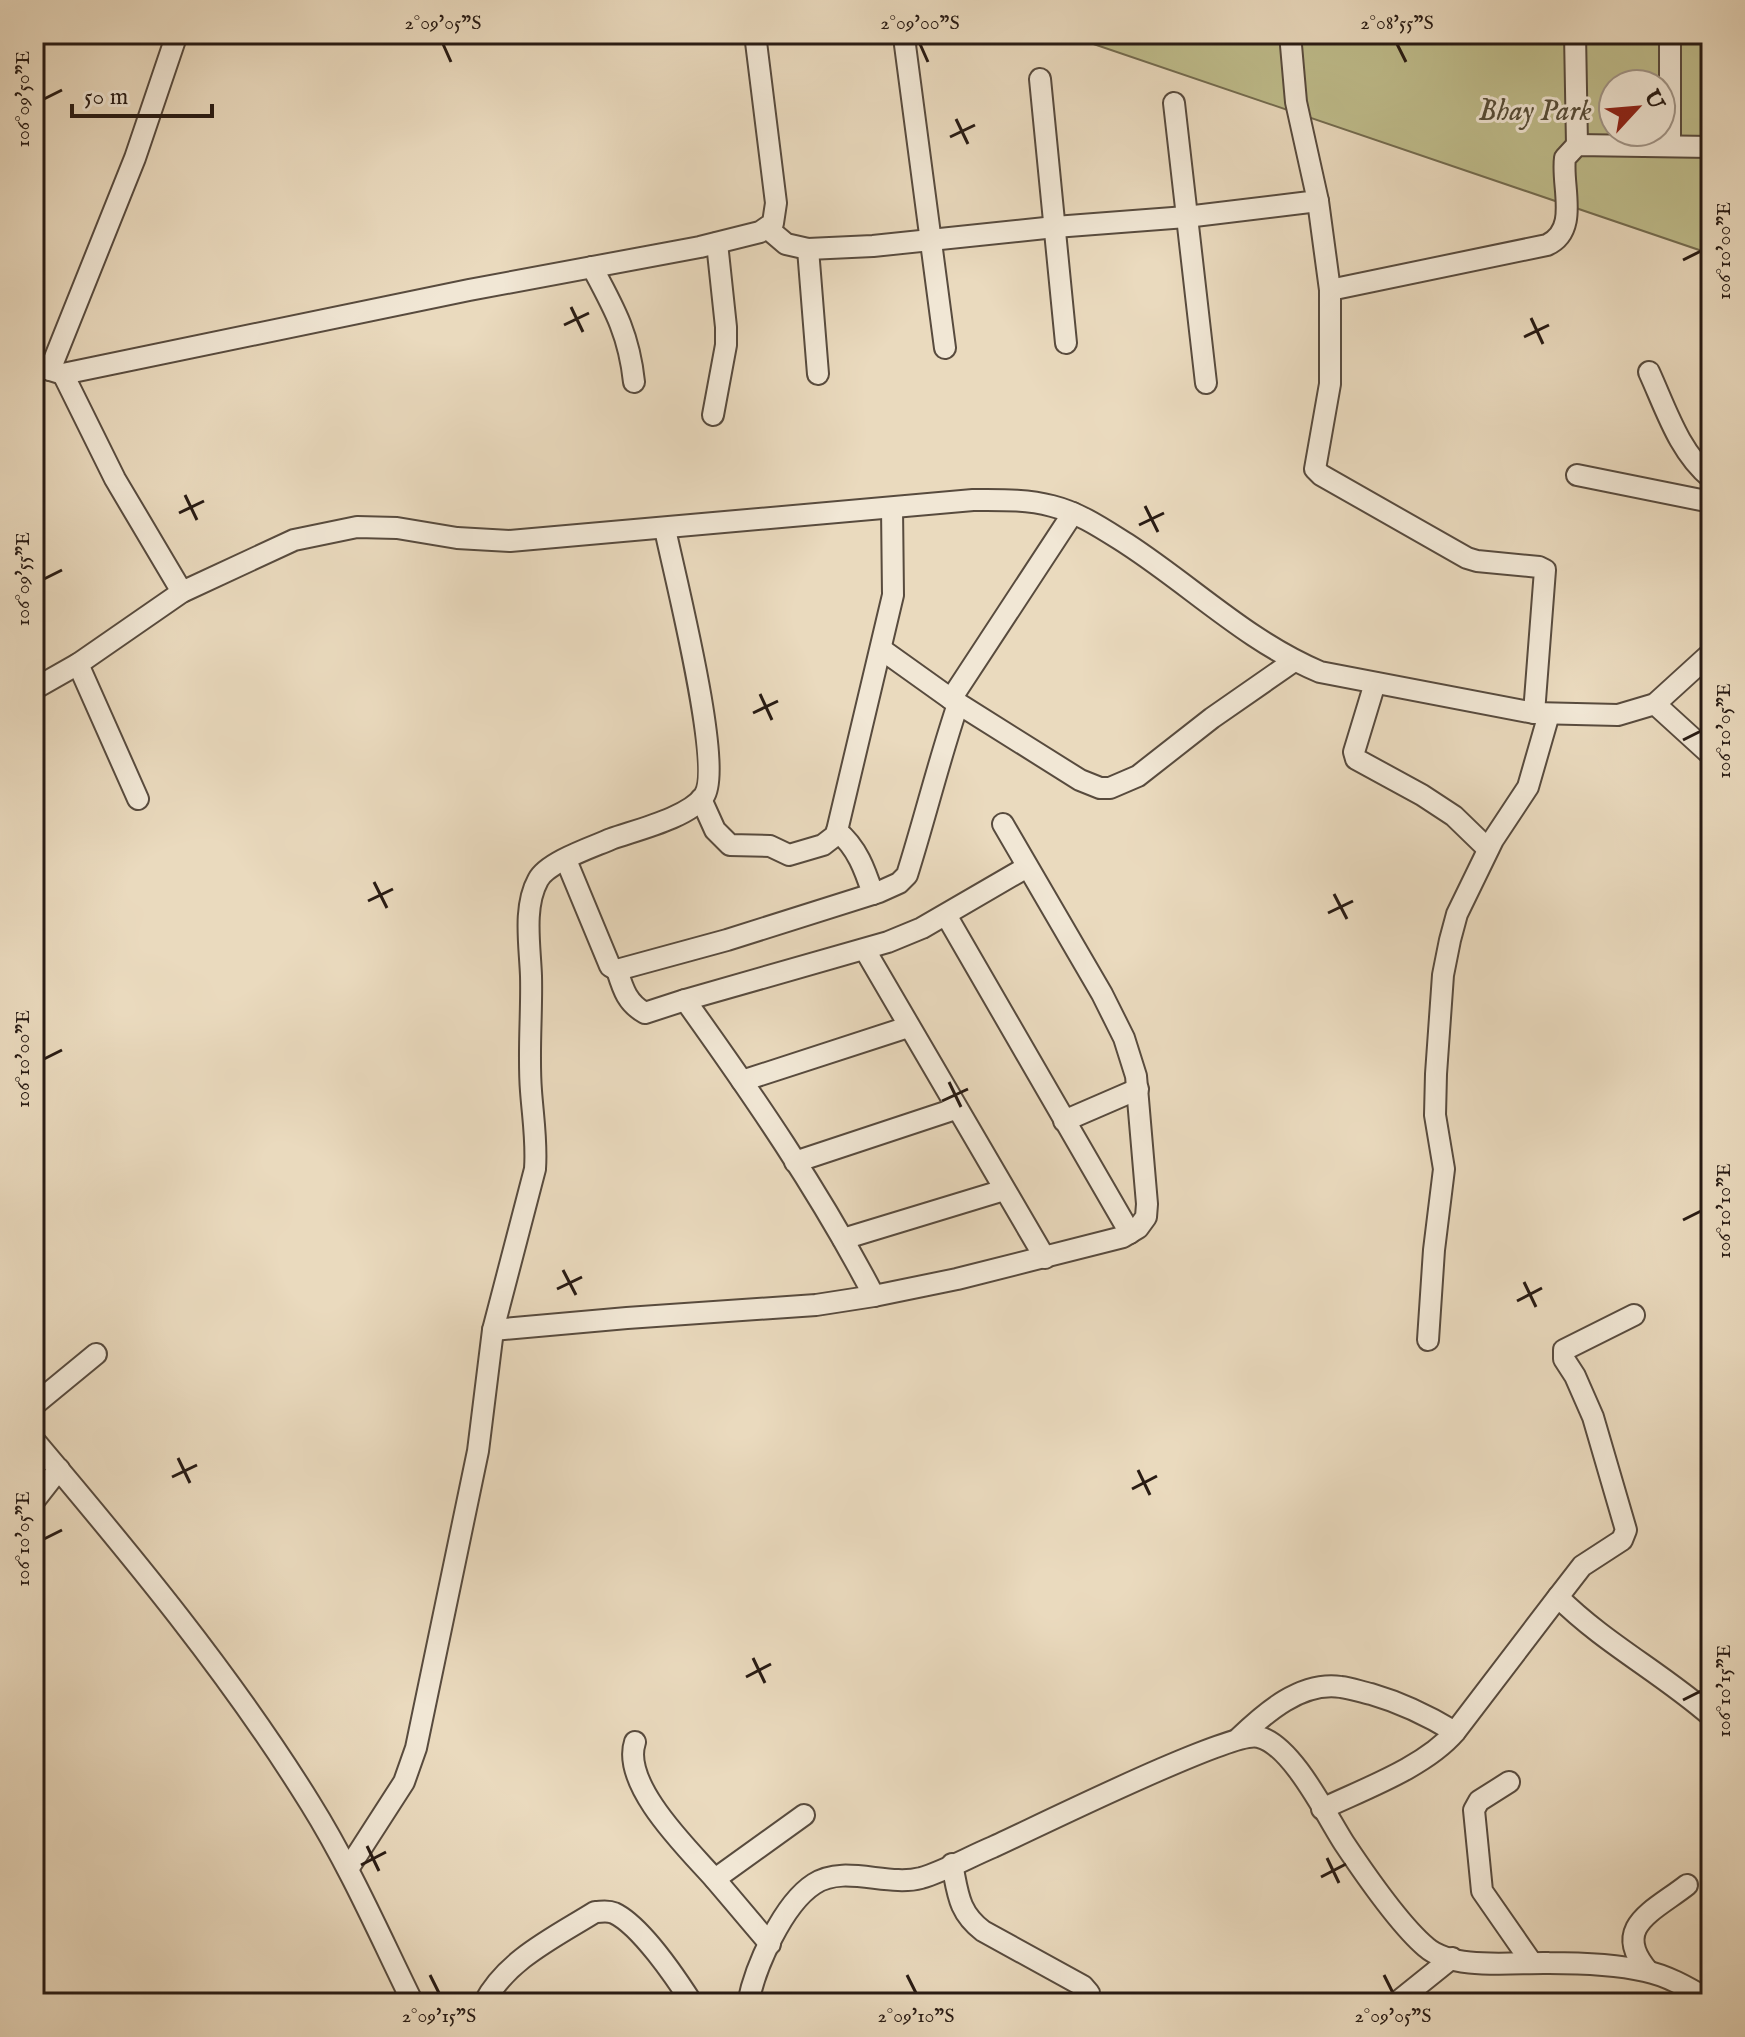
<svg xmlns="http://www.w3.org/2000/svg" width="1745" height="2037" font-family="'IM FELL English',serif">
<rect width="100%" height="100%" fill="#eadabe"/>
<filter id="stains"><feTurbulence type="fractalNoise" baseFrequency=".0025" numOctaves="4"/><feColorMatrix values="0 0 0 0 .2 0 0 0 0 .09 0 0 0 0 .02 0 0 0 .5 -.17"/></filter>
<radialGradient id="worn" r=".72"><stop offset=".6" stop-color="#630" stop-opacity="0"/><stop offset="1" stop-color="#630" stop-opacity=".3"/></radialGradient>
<path fill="#bfbd8c" stroke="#746c50" stroke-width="2" fill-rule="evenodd" d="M1064,34H1711V254ZM1613,84H1661V132H1613Z"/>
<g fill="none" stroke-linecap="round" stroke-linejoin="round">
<defs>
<g id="minor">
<polyline points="1575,34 1577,145"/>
<polyline points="1670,34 1670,145"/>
<polyline points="905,45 945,348"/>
<polyline points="1040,79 1066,343"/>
<polyline points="1174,103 1206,383"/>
<polyline points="1318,201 1330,290 1330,384 1315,469 1321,475 1467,558 1477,561 1539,567 1545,570 1534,713"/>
<polyline points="767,228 786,244 808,249 873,246 1055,227 1186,217 1318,201 1296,102 1290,34"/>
<polyline points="808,249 818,374"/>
<path d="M592,267C614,308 629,334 634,382"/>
<path d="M1330,290L1547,245C1580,230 1561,186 1565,158L1577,145L1711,147"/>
<polyline points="34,365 63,374 469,290 700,247 760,232 773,223 776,203 755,34"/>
<polyline points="50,370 135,158 177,34"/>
<path d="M1649,372C1666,409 1679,452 1711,478"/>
<polyline points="63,374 115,479 182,592"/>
<polyline points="713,415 726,345 726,327 717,243"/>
<polyline points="1577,475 1711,502"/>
<polyline points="881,649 951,699 1080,780 1100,788 1110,788 1138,776 1212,718 1294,661"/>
<polyline points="78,664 138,799"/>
<polyline points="1375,683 1354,752 1356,759 1422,795 1454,816 1488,849"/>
<path d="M34,689L78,664L182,592L294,540L357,527L397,528L457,538L510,541L973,500C999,500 1026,499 1052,506C1080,513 1103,529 1127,544C1193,587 1247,641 1320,672L1534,713L1618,715L1655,704L1711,653"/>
<polyline points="951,699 1073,513"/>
<polyline points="1655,704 1711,755"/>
<polyline points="701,799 715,830 730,845 770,846 789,855 823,845 836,835 893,595 892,508"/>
<path d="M837,831C857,847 865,870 873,894"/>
<path d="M566,860L610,966L617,970L727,940L879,892L899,883L907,875C925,818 939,760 958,704"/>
<polyline points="946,915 1130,1233"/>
<polyline points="865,950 1045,1258"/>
<path d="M617,970C623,989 627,1003 645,1013L685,1000"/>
<polyline points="742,1081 908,1027"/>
<polyline points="1064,1121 1138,1089"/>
<polyline points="795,1162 955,1109"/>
<polyline points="843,1239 1004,1190"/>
<path d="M874,1296C820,1192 753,1095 685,1000L888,942L922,928L1027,867"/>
<polyline points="493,1330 627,1318 816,1305 874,1296 957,1279 1123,1237 1138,1228 1146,1217 1147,1204 1136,1076 1124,1038 1102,994 1003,824"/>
<polyline points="1428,1340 1434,1250 1444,1169 1435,1115 1436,1074 1443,975 1450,940 1457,914 1493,840 1528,787 1549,714"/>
<polyline points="34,1405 96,1354"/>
<path d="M34,1440C132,1556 230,1674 310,1803C350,1867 380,1936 413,2003"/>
<polyline points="34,1501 59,1469"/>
<polyline points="1558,1597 1582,1566 1622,1540 1626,1530 1593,1417 1575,1376 1564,1359 1564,1350 1634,1315"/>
<path d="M1239,1738C1265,1713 1301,1681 1341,1687C1351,1688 1361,1692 1371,1694C1402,1703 1427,1715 1455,1732L1558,1597C1604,1643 1662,1673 1711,1716"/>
<path d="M635,1742C621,1784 687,1848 713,1877C732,1899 751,1922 770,1944"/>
<polyline points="1509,1782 1479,1801 1474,1810 1482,1891 1532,1963"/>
<path d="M1322,1809C1364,1789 1425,1767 1455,1732"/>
<path d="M952,1864C958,1893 958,1912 983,1931L1083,1986L1089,1993L1087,2003"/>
<path d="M348,1869L404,1782L416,1748L478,1451L493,1330L535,1169C537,1142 533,1118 531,1091C528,1053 532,1014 531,976C530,946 523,907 538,880C547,862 593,847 611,839C636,830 688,818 704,796C724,767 674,573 665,529"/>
<polyline points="715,1879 804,1815"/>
<path d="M1648,1971C1610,1927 1654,1911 1687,1885"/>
<path d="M484,2003C506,1960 555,1937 595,1912C601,1912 607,1910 614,1913C640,1925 676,1978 692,2003"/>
<path d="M748,2003C755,1967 783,1904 814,1884C844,1864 887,1887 921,1878C945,1871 969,1857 993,1847C1033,1829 1231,1730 1259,1737C1292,1745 1326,1815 1344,1843C1364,1873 1400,1925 1426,1947C1453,1971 1515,1962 1549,1963C1581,1963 1614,1964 1645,1971C1669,1976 1690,1989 1711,2001"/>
<polyline points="1396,2003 1452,1958"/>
</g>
</defs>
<use href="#minor" stroke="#584b3e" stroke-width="24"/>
<use href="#minor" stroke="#f1e7d5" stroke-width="20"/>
</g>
<path fill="none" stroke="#281b14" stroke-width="3" d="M443,44L451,62M920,44L928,62M1397,44L1406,62M44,99L62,90M956,119L968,144M950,137L975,125M1683,260L1701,251M571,307L583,332M1531,318L1543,344M564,325L589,313M1524,337L1549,325M185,495L197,520M1145,506L1158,532M179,513L204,501M1139,525L1164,513M44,579L62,570M760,694L772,720M753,713L778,701M1683,740L1701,731M374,882L387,908M1334,894L1347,919M368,901L393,889M1328,913L1353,901M44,1059L62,1050M949,1082L961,1107M942,1101L968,1089M1683,1220L1701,1211M563,1270L576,1295M1524,1282L1536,1307M557,1289L582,1277M1517,1301L1542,1288M178,1458L190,1483M1138,1470L1150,1495M172,1477L197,1465M1132,1489L1157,1476M44,1539L62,1530M753,1658L765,1683M746,1677L771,1664M1683,1700L1701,1691M367,1846L379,1871M1327,1858L1339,1883M361,1865L386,1852M1321,1877L1346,1864M430,1975L439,1993M907,1975L916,1993M1384,1975L1393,1993"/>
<g text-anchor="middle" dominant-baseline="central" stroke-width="6" stroke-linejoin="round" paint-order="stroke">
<g font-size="30" font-style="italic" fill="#554c38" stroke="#f1e7d5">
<text x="1535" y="112">Bhay Park</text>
</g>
</g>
<rect width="1745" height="2037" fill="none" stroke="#eadabe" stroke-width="88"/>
<g transform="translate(1637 108) rotate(64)"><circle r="38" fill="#f1e7d5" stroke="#a19588" stroke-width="2"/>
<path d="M0-6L14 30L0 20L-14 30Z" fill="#8f2418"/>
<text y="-12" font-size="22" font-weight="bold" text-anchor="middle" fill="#281b14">U</text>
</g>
<path d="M72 104v12h140v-12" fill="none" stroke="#281b14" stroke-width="4"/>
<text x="84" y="104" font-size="24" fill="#281b14" stroke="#f1e7d5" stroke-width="6" paint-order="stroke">50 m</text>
<rect x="44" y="44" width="1657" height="1949" fill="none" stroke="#281b14" stroke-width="3"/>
<g font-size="20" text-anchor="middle" fill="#281b14">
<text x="443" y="29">2°09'05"S</text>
<text x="920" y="29">2°09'00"S</text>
<text x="1397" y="29">2°08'55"S</text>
<text transform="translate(22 99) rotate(-90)" y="7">106°09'50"E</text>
<text transform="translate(1723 251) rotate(-90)" y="7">106°10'00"E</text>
<text transform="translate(22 579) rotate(-90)" y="7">106°09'55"E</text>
<text transform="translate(1723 731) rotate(-90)" y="7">106°10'05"E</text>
<text transform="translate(22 1059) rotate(-90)" y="7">106°10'00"E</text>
<text transform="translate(1723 1211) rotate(-90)" y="7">106°10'10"E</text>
<text transform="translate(22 1539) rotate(-90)" y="7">106°10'05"E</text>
<text transform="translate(1723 1691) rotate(-90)" y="7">106°10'15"E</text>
<text x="439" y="2022">2°09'15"S</text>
<text x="916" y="2022">2°09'10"S</text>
<text x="1393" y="2022">2°09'05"S</text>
</g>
<rect width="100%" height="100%" filter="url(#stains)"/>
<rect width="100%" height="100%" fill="url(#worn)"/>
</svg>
